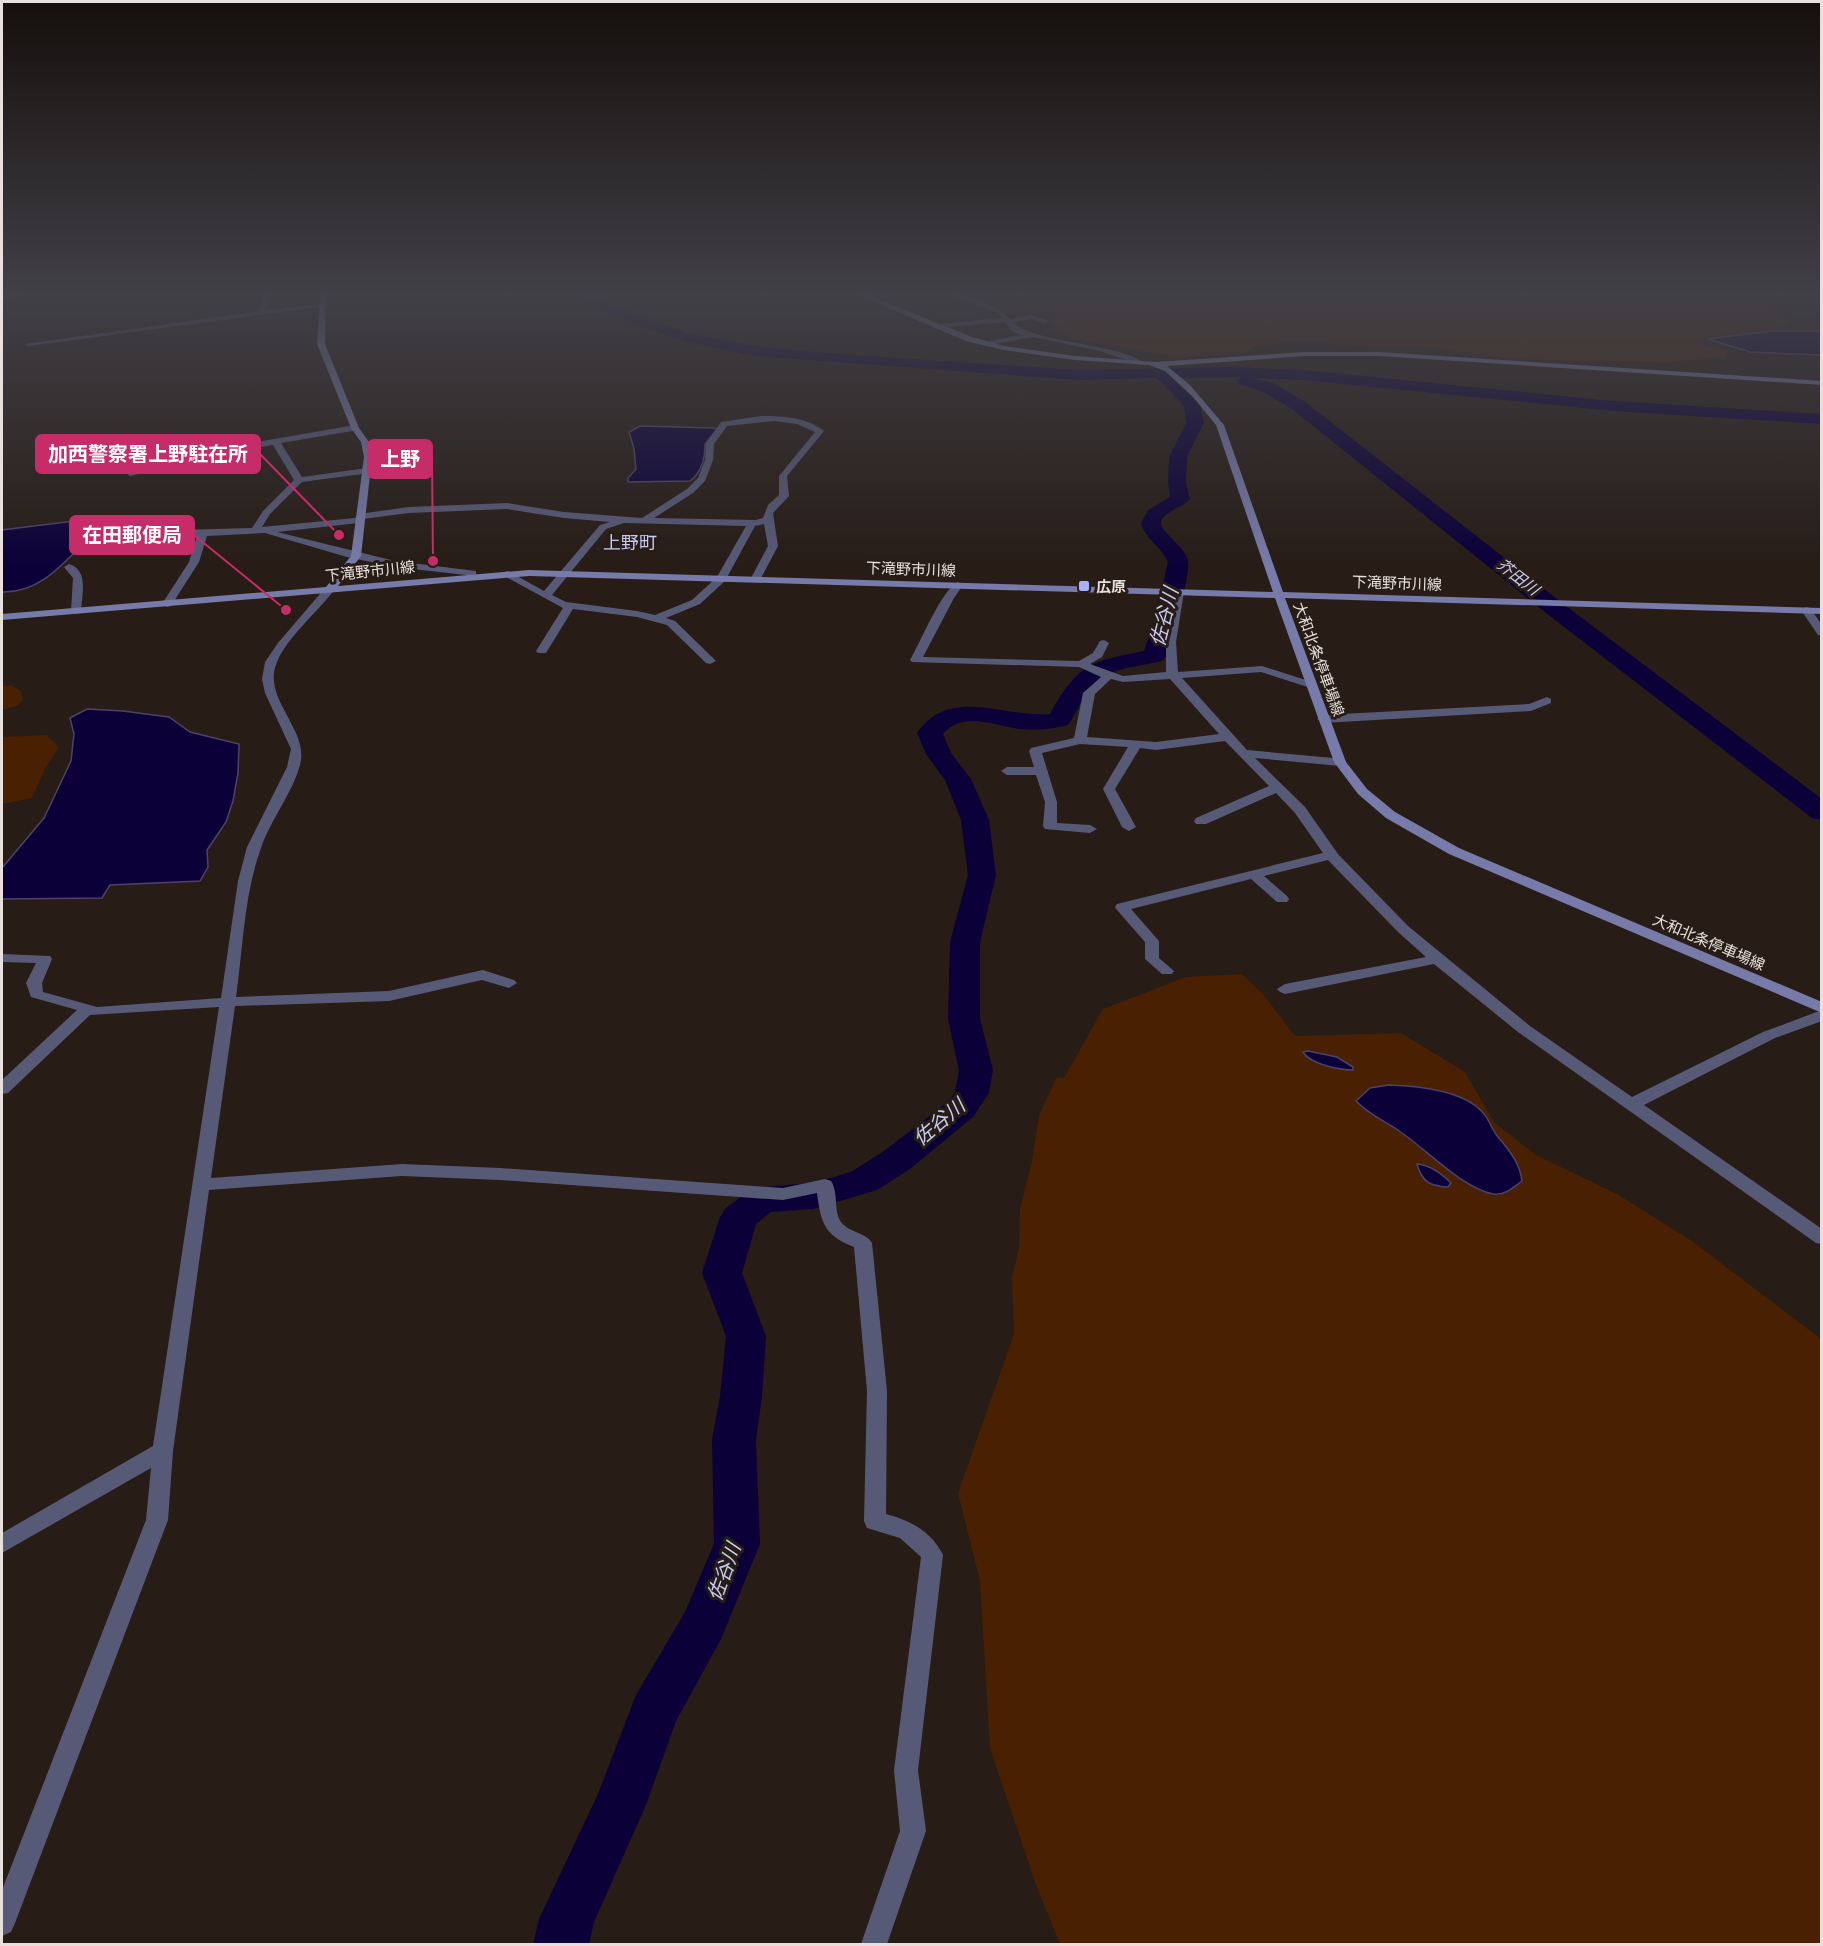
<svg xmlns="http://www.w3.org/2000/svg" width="1823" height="1946" font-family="Poppins,'Noto Sans JP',sans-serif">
<rect width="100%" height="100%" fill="#271c16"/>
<g fill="#492001">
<path d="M985,294H1753C1765,299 1783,309 1788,321L1783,328L1702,338L1704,345L1727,351L1726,357L1669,362L1571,361L1504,358L1427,347L1367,346L1299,341L1259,345L1244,353L1176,357L1071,338L1058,329L1051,319L1060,312H1038L1023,318L1001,311L996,300Z"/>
<polygon points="11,685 21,691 23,700 17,706 2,710 2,686"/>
<polygon points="46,735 59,747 45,769 32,798 2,804 2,737"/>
<polygon points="1242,974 1263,994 1295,1036 1401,1033 1465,1072 1494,1122 1536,1155 1617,1194 1692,1241 1821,1339 1821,1944 1060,1944 1036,1885 990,1748 980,1581 958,1493 1014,1334 1012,1277 1019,1248 1020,1209 1032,1161 1039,1115 1057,1077 1064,1078 1103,1009 1186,977"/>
</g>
<g fill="#0b0038" stroke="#4d4369" stroke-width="1.5">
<polygon points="1771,331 1821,331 1821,355 1750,352 1708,339"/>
<path d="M640,426L713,428L717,429L705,444C705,458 702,472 690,481L628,482V478L636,469L634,449L629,432Z"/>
<path d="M90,519L100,527C71,553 46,593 2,592V530Z"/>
<polygon points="87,709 123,711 169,717 190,732 239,744 238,773 233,801 226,822 207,850 208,867 200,881 110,885 102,898 2,899 2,868 44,818 71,761 74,734 70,718"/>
<path d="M1308,1051L1337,1057L1353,1067V1070C1339,1070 1310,1064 1303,1052Z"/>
<path d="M1389,1085C1416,1086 1465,1090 1484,1114C1490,1121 1492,1130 1498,1137C1510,1151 1520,1164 1522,1181C1514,1187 1504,1196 1493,1194C1461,1187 1428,1151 1402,1133C1387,1122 1369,1115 1356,1101L1370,1088Z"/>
<path d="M1417,1164C1431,1165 1442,1174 1451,1183L1448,1187C1430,1186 1422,1182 1417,1164Z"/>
</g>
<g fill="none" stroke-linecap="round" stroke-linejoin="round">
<path fill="#0b0038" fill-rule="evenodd" d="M570,294H589L650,320L694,335L755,346L812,352L1078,370L1232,367L1303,370L1613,401L1822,414V424L1613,411L1303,380L1251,378L1273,383L1304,401L1566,606L1822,799V820L1812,818L1550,616L1292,409L1261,391L1239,384L1237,381L1241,377L1175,378L1200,405L1204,423L1187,457L1186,483L1190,499C1184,507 1163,512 1161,522C1160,532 1185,547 1188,560C1191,575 1171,639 1166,656L1162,661C1138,667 1106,667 1090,689C1081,700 1076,714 1068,725C1052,729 1036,731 1020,729C995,726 963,710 943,734L951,753L971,779L989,820L996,875L980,942V1019L993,1070L989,1093L973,1117L910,1169L877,1190L813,1209L771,1212L756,1224L742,1273L766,1336L762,1396L756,1440L760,1544L721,1639L676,1721L646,1805L594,1922L589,1944H533L539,1919L598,1794L636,1695L685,1612L714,1544L712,1440L720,1396L726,1336L702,1273L720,1217L726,1208L749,1191L762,1187L813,1183L851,1172L884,1151L949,1101L955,1092L959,1070L948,1019L950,942L968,875L961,820L945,780L926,754L917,733C950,685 1004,718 1050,714C1079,663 1089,662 1144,651L1155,619L1168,562C1162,547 1145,539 1141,523L1148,510L1170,497L1168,483L1169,457L1186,423L1184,406L1157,378L1078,380L755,356L686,342L640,326L572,297Z"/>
<g fill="#575a77" fill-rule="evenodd">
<polygon points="10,294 18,294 2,302 2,298"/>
<polygon points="264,294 270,294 267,310 323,304 326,306 29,346 25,344 260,311"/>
<path d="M949,294C969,294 996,306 1011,319L1031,315L1049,321L1045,323L1031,319L1013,322C1032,343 1114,342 1145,363L1141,365L1100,351L1033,337L984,346V342L1022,335L1013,332L1005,322L935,328L938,324L1002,318L998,313Z"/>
<path d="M761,416C782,416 807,417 824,431L787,476L789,496L773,513L778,546L759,582L750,580L768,546L764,524L755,526L725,581L700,604L666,618L675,621L714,659L716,661L710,664L706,663L667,625L637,617L573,609L546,653H538L536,651L563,608L499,573L508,571L544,591L600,525L610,522L564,518L507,509L409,513L363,519L359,523L277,532L395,561L476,571V576L471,579L466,575L395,567L347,557L265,533L207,536L199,562L171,606L167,607L162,604L189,562L197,536L148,532L116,526L114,521L104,519L109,516H121L123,522L177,530L252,528L263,511L294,480L273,445L211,456L130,476L126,473L211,450L355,425L359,428L358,430L281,443L302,477L367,468L370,469V473L302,482L270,514L262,527L355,518L359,514L409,507L507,503L564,512L642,518L687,489L698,478L705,460L706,444L721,422ZM774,421L797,424L815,432L779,476V495L768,505L763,518L756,520L654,518L693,493L705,481L713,460L714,444L727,426ZM624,523L746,526L717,577L692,600L655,615L637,611L566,602L552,595L606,529Z"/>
<path d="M69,564C89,570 82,595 81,611L76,614L71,611L73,578L64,567Z"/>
<path d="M958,582L963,585L954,598L923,657L1079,661L1093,653L1100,641L1104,640L1109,643L1102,657L1090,664L1123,676L1166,672V642L1174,592L1179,589L1184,592L1176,642L1178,672L1262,666L1315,683L1317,685L1311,688L1261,672L1182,678L1247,750L1344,759L1346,762L1344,765L1340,766L1255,758L1305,807L1338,854L1408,926L1530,1026L1632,1097L1763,1032L1822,1010V1021L1775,1038L1644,1105L1822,1229V1244L1816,1243L1518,1032L1434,964L1285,994L1280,992L1277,989L1285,984L1426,957L1398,932L1328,860L1264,876L1287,896L1289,899L1287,902H1277L1251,879L1131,909L1159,941V958L1174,971L1172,974H1162L1145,959V942L1117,910L1115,907L1117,904L1323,853L1295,813L1276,793L1206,824H1196L1194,821L1196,818L1269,786L1225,741L1156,750L1140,748L1115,789L1136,827L1129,831L1122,827L1103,789L1128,747L1080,744L1042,753L1057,802V823L1090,825L1097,829L1090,833L1045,829L1043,826L1045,802L1036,775H1007L1001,771L1007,767H1034L1029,751L1031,748L1074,738L1083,693L1101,677L1079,667L912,662L910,660C920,643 942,589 958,582ZM1111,679L1123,682L1170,679L1219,734L1156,742L1087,737L1095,694Z"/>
<path d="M329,587L334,590C318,612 287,637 277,662C261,699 310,729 300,765C292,794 271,819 261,848C244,894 243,948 236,997L389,991L483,970L514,980L517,983L509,988L482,980L389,1001L235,1006L211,1178L402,1164L500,1168L783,1188L825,1179L831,1181C839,1193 833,1210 841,1222C849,1233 866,1232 872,1243L887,1391L886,1514C910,1520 932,1532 943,1555L918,1770L926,1831L887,1944H861L900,1831L894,1770L921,1557L900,1538L867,1528L864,1521L867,1391L854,1247C824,1235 821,1223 817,1193L783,1200L500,1180L402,1176L209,1190L173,1451L168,1520L15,1923L11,1932L2,1936V1890L146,1520L151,1468L2,1553V1533L153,1446L219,1007L90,1015L8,1093L2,1094V1080L77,1010L31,997L26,983L36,963L2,962V954L50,956L52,959L42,983L43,992L97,1007L221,998L238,881L247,847L287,767L291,749L265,693L262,679L265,662L278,643L325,588Z"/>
<polygon points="1806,607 1810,608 1822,625 1822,636 1818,635 1801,610"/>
<polygon points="1547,697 1551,699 1551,703 1531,711 1323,723 1317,719 1323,715 1529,704"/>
</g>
<polygon fill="#777ba9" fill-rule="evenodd" points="320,294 326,294 325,344 359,428 369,442 372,457 361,556 338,586 529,570 1273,592 1216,425 1193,397 1165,371 1149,365 1075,360 1004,350 966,341 856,294 865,294 972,337 1004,346 1075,356 1155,362 1305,352 1380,352 1822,381 1822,385 1380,356 1305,356 1167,366 1190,385 1224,425 1283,592 1822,608 1822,614 1285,598 1346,762 1367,789 1395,812 1459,848 1822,1002 1822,1013 1449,854 1386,818 1358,794 1334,762 1275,598 529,576 2,620 2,614 326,587 351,556 364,457 361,442 351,428 317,344"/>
</g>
<linearGradient id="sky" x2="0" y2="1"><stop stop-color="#150f0c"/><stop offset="0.52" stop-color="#414047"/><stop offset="1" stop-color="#414047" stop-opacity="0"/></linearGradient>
<rect width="1823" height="566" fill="url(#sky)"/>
<rect fill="#a9b0fc" stroke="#271c16" stroke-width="2" x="1078" y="580" width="12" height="12" rx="3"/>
<g text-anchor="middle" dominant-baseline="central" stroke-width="6" stroke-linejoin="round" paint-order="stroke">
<g font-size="15" fill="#e8e0dc" stroke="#271c16">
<text transform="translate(911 569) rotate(2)">下滝野市川線</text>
<text transform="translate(370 571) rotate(-6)">下滝野市川線</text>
<text transform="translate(1397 583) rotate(2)">下滝野市川線</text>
<text transform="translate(1319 659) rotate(70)">大和北条停車場線</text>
<text transform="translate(1709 942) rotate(23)">大和北条停車場線</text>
</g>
<g font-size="15" font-weight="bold" fill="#e8e0dc" stroke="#271c16" text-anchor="start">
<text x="1096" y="586">広原</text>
</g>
<g font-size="16" font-style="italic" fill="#c8cdf3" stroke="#271c16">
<text transform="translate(1518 577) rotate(38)">芥田川</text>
</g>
<g font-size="18" fill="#c6cbf6" stroke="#271c16">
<text x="630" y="542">上野町</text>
</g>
<g font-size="20" font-style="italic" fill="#c8cdf3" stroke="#271c16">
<text transform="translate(1164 617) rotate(-76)">佐谷川</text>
<text transform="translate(939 1122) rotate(-40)">佐谷川</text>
<text transform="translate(724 1572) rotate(-70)">佐谷川</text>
</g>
</g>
<path fill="none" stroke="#c62c68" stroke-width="2" d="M339 535L260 454M433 561L432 459M286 610L194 535"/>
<g fill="#c62c68" stroke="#271c16" stroke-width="2">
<circle cx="339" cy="535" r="6"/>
<circle cx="433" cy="561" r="6"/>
<circle cx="286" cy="610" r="6"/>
</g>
<g fill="#c62c68" stroke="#c62c68" stroke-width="2">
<rect x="36" y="435" width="224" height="38" rx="6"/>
<rect x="368" y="440" width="64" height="38" rx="6"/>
<rect x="70" y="516" width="124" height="38" rx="6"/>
</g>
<g font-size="20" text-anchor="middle" font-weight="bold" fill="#fff">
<text x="148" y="461">加西警察署上野駐在所</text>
<text x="400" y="466">上野</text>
<text x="132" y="542">在田郵便局</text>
</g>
<rect width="1823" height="1946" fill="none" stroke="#e8e0dc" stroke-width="6"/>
</svg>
